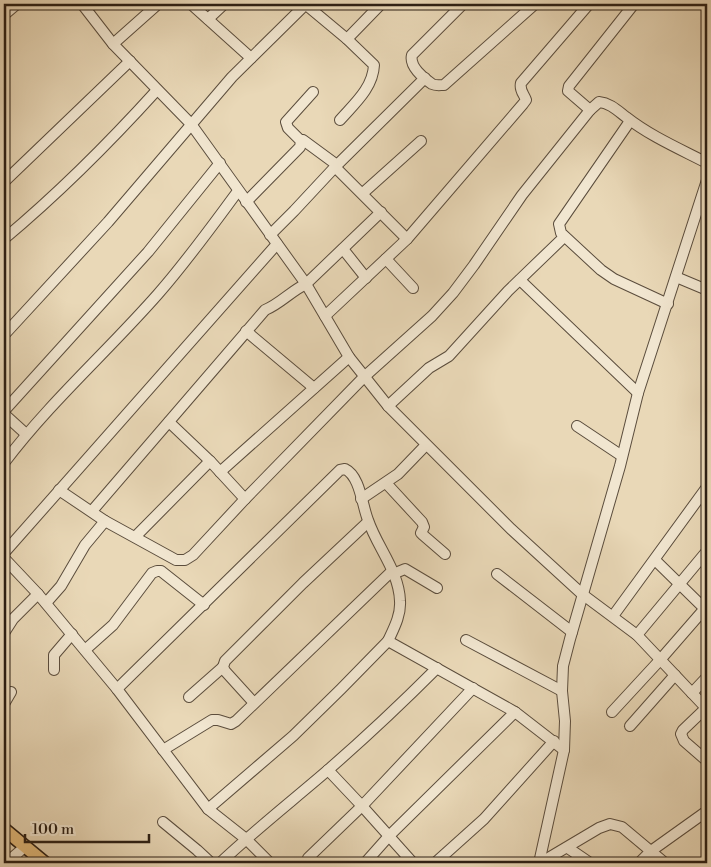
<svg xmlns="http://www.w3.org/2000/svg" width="711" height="867" font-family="'Libre Bodoni',serif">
<rect width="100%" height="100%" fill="#e9d8b7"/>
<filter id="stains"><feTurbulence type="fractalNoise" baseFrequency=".004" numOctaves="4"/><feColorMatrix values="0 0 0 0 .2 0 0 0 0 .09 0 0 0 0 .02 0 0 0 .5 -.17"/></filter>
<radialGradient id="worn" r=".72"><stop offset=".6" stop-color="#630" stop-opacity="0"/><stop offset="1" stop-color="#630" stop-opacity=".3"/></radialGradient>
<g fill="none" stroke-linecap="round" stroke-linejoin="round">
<defs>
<g id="minor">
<polyline points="82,4 113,44 191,124 306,284 349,357 388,406 511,529 582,594 637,635 707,709"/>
<polyline points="191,4 251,58"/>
<path d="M305,4L347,39L374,65C373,88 354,104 340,120"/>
<path d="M461,6L412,55C409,66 423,78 432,84C436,86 440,85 444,85L535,4"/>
<polyline points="4,15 17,4"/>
<polyline points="208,19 224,4"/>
<polyline points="347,39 381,4"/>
<polyline points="113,44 158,4"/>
<polyline points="590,110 568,91 569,86 634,4"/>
<polyline points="630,121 559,224 561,233 601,270 614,279 668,304"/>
<polyline points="303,140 337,165 335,167 407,239"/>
<polyline points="4,182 130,61"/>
<polyline points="363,193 421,141"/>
<polyline points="246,202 300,147 301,141 288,128 286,122 313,92"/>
<polyline points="270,235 294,211 335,167 425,78"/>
<path d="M4,239C59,193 109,143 157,90"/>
<polyline points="343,249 366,278"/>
<polyline points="386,259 413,288"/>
<polyline points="676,277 707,290"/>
<polyline points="520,280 638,393"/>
<path d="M325,316L407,239L523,104L526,100C524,94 519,90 521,83L589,4"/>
<polyline points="246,331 314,388"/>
<polyline points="4,335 108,222 232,77 306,4"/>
<polyline points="388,406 429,368 449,356 508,291 564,237"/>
<polyline points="4,411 148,252 220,163"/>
<polyline points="4,414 26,434"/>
<polyline points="169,422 210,461 245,499"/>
<polyline points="577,426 622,456"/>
<path d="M4,463C50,402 108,351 158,294C187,261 212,226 238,191"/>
<polyline points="220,472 349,357"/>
<polyline points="386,483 422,522 424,527 421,533 423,535 445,554"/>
<path d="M59,490L105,521L176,560H185L193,555L245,499L364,377L432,316L453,293L474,265L522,195L590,110L599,102C610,103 618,111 626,117C650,136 680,149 707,163"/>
<polyline points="361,499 398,474 426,445"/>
<path d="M92,511L265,310C280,304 291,291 306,284L381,212"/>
<polyline points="135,537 210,461"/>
<polyline points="4,553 277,244"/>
<polyline points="4,558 38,594 117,689 208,809 246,839 270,863"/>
<polyline points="655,560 705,609"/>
<polyline points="393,574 405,569 437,588"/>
<polyline points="497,574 572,632"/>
<polyline points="46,603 61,586 85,545 105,521"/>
<polyline points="613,616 707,487"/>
<polyline points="4,633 13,619 38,594"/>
<polyline points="637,635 707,551"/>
<polyline points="466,640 562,691"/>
<polyline points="85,650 113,625 152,573 157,571 161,571 204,605"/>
<polyline points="54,670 54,655 72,634"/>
<path d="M117,689L340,470L345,469C360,476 362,505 368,520C377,547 399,571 400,601C401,615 394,628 388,641L515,712L564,750"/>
<polyline points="692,693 707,677"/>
<polyline points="189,697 223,667"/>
<polyline points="254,703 225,671 223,667 225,661 303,583 368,522"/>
<polyline points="4,704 11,692"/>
<polyline points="706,708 683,730 681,734 684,741 707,761"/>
<polyline points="612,712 660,660 707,606"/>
<polyline points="630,726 675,675"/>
<polyline points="163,750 212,720 218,720 231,724 236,721 392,571"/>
<polyline points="328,770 362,806 413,863"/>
<polyline points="208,809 293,736 341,689 388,641"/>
<polyline points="163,822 197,850 211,863"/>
<polyline points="568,848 590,863"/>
<polyline points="308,858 362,806 473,688"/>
<polyline points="6,863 20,851"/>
<path d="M220,863C255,830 292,801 328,770C366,737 402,703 437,668"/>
<polyline points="365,863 389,836 515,712"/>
<polyline points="435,863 484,819 554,741"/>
<polyline points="539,863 564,750 565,721 562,691 563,666 570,639 620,466 638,393 707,180"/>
<polyline points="540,863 599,828 610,824 622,827 665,863"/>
<polyline points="639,863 651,851 707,811"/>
</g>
<polyline id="major" points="4,829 45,863"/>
</defs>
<use href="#minor" stroke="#5b4d3d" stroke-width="12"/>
<use href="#major" stroke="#2c1f14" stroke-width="15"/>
<use href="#minor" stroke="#f1e6d0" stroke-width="10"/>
<use href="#major" stroke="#e4bc7c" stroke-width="12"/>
</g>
<rect width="711" height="867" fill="none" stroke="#e9d8b7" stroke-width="20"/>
<rect x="5" y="5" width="701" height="857" fill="none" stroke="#2c1f14" stroke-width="2.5"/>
<rect x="10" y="10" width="691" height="847" fill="none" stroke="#2c1f14"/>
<path d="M25 834v8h124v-8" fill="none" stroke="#2c1f14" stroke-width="2.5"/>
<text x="32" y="834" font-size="15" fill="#2c1f14" stroke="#f1e6d0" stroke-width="4" paint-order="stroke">100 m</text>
<rect width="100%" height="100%" filter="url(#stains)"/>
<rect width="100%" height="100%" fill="url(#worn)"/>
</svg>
